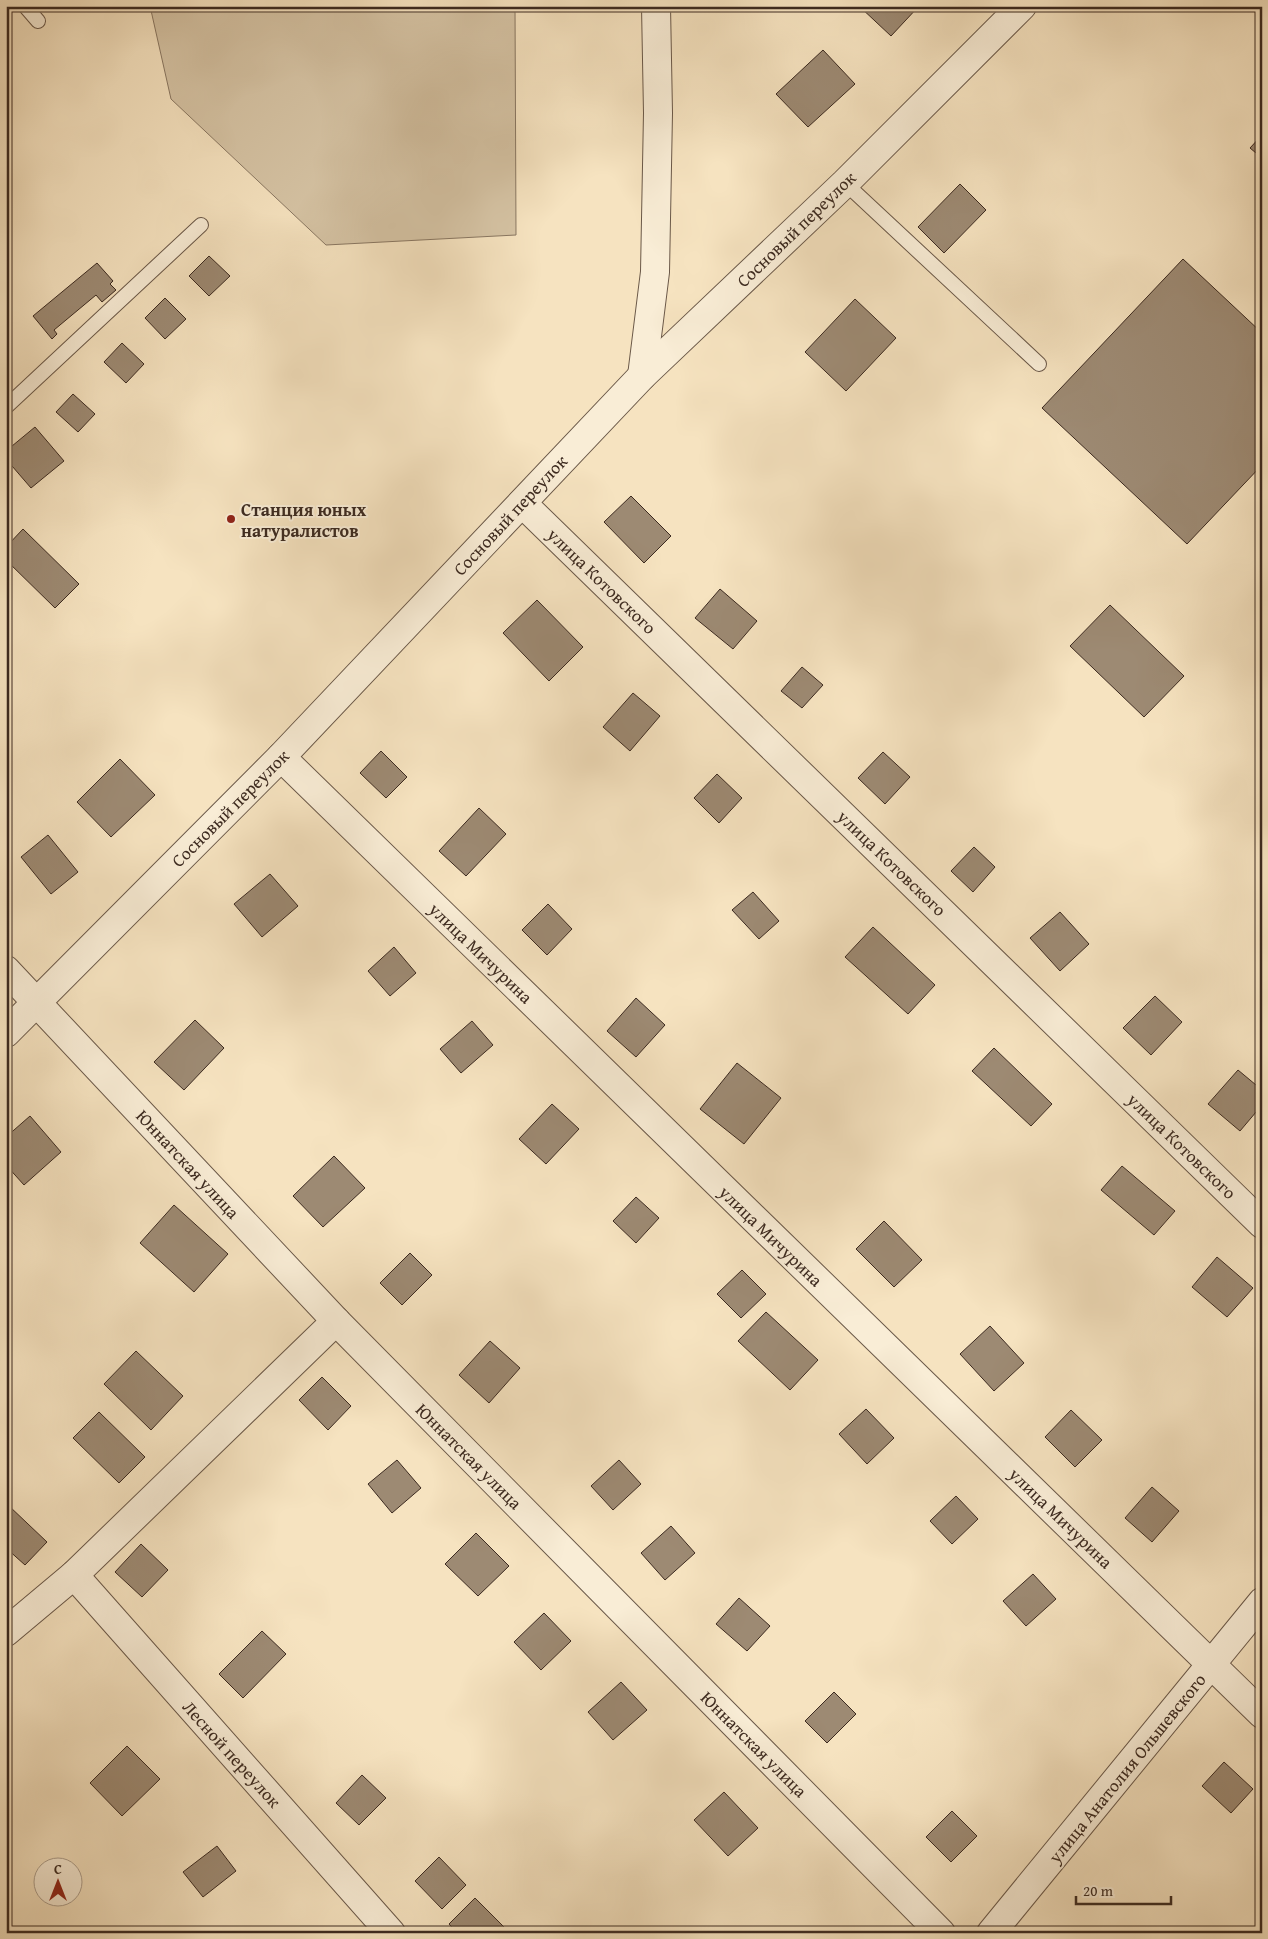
<svg xmlns="http://www.w3.org/2000/svg" width="1268" height="1939" font-family="'Gentium Book Plus',serif">
<rect width="100%" height="100%" fill="#f6e3c0"/>
<filter id="stains"><feTurbulence type="fractalNoise" baseFrequency=".004" numOctaves="4"/><feColorMatrix values="0 0 0 0 .2 0 0 0 0 .09 0 0 0 0 .02 0 0 0 .5 -.17"/></filter>
<radialGradient id="worn" r=".72"><stop offset=".6" stop-color="#630" stop-opacity="0"/><stop offset="1" stop-color="#630" stop-opacity=".3"/></radialGradient>
<polygon fill="#d6c4a5" stroke="#897762" points="150,6 515,6 516,235 326,245 171,99"/>
<g fill="#9d8a73" stroke="#3c2a20">
<polygon points="859,6 919,6 891,36"/>
<polygon points="823,50 855,84 808,127 776,94"/>
<polygon points="1262,135 1262,158 1250,148"/>
<polygon points="960,184 986,210 944,253 918,227"/>
<polygon points="209,256 230,276 209,296 189,276"/>
<polygon points="1183,259 1262,333 1262,465 1187,544 1042,408"/>
<polygon points="97,263 113,281 110,284 116,290 102,302 96,295 54,330 57,334 52,339 33,316"/>
<polygon points="165,298 186,319 165,339 145,318"/>
<polygon points="855,299 896,338 846,391 805,352"/>
<polygon points="122,343 144,364 126,383 104,362"/>
<polygon points="73,394 95,414 78,432 56,412"/>
<polygon points="35,427 64,461 31,488 6,459 6,451"/>
<polygon points="631,496 671,536 644,563 604,522"/>
<polygon points="23,529 79,584 55,608 6,560 6,547"/>
<polygon points="720,589 757,621 733,649 695,618"/>
<polygon points="537,600 583,647 549,681 503,633"/>
<polygon points="1110,605 1184,676 1144,717 1070,646"/>
<polygon points="802,667 823,685 802,708 781,691"/>
<polygon points="633,693 660,716 630,751 603,727"/>
<polygon points="381,751 407,777 386,798 360,773"/>
<polygon points="883,752 910,777 885,804 858,778"/>
<polygon points="120,759 155,795 111,837 77,802"/>
<polygon points="717,774 742,798 719,823 694,798"/>
<polygon points="479,808 506,834 466,876 439,851"/>
<polygon points="48,835 78,872 51,894 21,857"/>
<polygon points="974,847 995,867 973,892 951,871"/>
<polygon points="270,874 298,906 262,937 234,904"/>
<polygon points="753,892 779,921 759,939 732,910"/>
<polygon points="548,904 572,929 547,955 522,930"/>
<polygon points="1060,912 1089,944 1060,971 1030,938"/>
<polygon points="873,927 935,985 908,1014 845,957"/>
<polygon points="394,947 416,973 390,996 368,971"/>
<polygon points="1155,996 1182,1022 1151,1055 1123,1028"/>
<polygon points="636,998 665,1025 636,1057 607,1031"/>
<polygon points="195,1020 224,1048 184,1090 154,1062"/>
<polygon points="472,1021 493,1045 461,1073 440,1049"/>
<polygon points="994,1048 1052,1104 1031,1126 972,1071"/>
<polygon points="737,1063 781,1098 744,1144 700,1109"/>
<polygon points="1238,1070 1262,1090 1262,1105 1240,1131 1208,1104"/>
<polygon points="552,1104 579,1129 546,1164 519,1139"/>
<polygon points="30,1116 61,1152 24,1185 6,1165 6,1137"/>
<polygon points="334,1156 365,1188 323,1227 293,1196"/>
<polygon points="1122,1166 1175,1211 1154,1235 1101,1190"/>
<polygon points="636,1197 659,1218 636,1243 613,1221"/>
<polygon points="174,1205 228,1254 194,1292 140,1243"/>
<polygon points="884,1221 922,1260 894,1287 856,1249"/>
<polygon points="410,1253 432,1275 402,1305 380,1283"/>
<polygon points="1217,1257 1253,1288 1227,1317 1192,1287"/>
<polygon points="742,1270 766,1294 741,1318 717,1294"/>
<polygon points="766,1312 818,1360 790,1390 738,1341"/>
<polygon points="990,1326 1024,1363 994,1391 960,1354"/>
<polygon points="490,1341 520,1368 489,1403 459,1375"/>
<polygon points="136,1351 183,1396 151,1430 104,1384"/>
<polygon points="322,1377 351,1406 328,1430 299,1400"/>
<polygon points="866,1409 894,1438 867,1464 839,1434"/>
<polygon points="1071,1410 1102,1440 1075,1467 1045,1437"/>
<polygon points="99,1412 145,1457 119,1483 73,1438"/>
<polygon points="397,1460 421,1488 392,1513 368,1484"/>
<polygon points="619,1460 641,1484 613,1510 591,1486"/>
<polygon points="1152,1487 1179,1511 1152,1542 1125,1518"/>
<polygon points="956,1496 978,1519 952,1544 930,1521"/>
<polygon points="8,1505 47,1542 25,1565 6,1548 6,1507"/>
<polygon points="671,1526 695,1553 665,1580 641,1553"/>
<polygon points="476,1533 509,1566 478,1596 445,1564"/>
<polygon points="141,1544 168,1570 142,1597 115,1572"/>
<polygon points="1033,1574 1056,1599 1026,1626 1003,1601"/>
<polygon points="739,1598 770,1626 747,1651 716,1624"/>
<polygon points="544,1613 571,1641 541,1670 514,1642"/>
<polygon points="262,1631 286,1654 243,1698 219,1674"/>
<polygon points="621,1682 647,1710 613,1740 588,1712"/>
<polygon points="834,1692 856,1714 827,1743 805,1721"/>
<polygon points="127,1746 160,1779 122,1816 90,1783"/>
<polygon points="1224,1762 1253,1789 1231,1813 1202,1786"/>
<polygon points="362,1775 386,1798 359,1825 336,1803"/>
<polygon points="724,1792 758,1828 728,1856 694,1820"/>
<polygon points="952,1811 977,1836 951,1862 926,1837"/>
<polygon points="217,1846 236,1871 203,1897 183,1872"/>
<polygon points="439,1857 466,1885 442,1909 415,1881"/>
<polygon points="475,1898 505,1928 500,1933 457,1933 449,1924"/>
</g>
<g fill="none" stroke-linecap="round" stroke-linejoin="round">
<defs>
<g id="lane">
<polyline points="25,6 38,21"/>
<polyline points="845,183 1039,364"/>
<polyline points="6,407 201,225"/>
</g>
<g id="street">
<polyline points="642,376 655,272 658,113 656,6"/>
<polyline points="522,503 1262,1224"/>
<polyline points="281,757 1262,1714"/>
<polyline points="6,970 336,1321 941,1933"/>
<polyline points="6,1033 281,757 642,376 845,183 1022,6"/>
<polyline points="74,1575 391,1933"/>
<polyline points="6,1632 74,1575 336,1321"/>
<polyline points="991,1933 1262,1602"/>
</g>
</defs>
<use href="#lane" stroke="#6a5848" stroke-width="16"/>
<use href="#street" stroke="#6a5848" stroke-width="30"/>
<use href="#lane" stroke="#f9edd6" stroke-width="14"/>
<use href="#street" stroke="#f9edd6" stroke-width="28"/>
</g>
<circle fill="#8f2418" stroke="#f9edd6" stroke-width="2" cx="231" cy="519" r="5"/>
<g text-anchor="middle" dominant-baseline="central" stroke-width="4" stroke-linejoin="round" paint-order="stroke">
<g font-size="18" fill="#3c2a20" stroke="#f9edd6">
<text transform="translate(796 229) rotate(-44)">Сосновый переулок</text>
<text transform="translate(510 515) rotate(-47)">Сосновый переулок</text>
<text transform="translate(602 581) rotate(44)">улица Котовского</text>
<text transform="translate(230 808) rotate(-45)">Сосновый переулок</text>
<text transform="translate(892 863) rotate(44)">улица Котовского</text>
<text transform="translate(481 953) rotate(44)">улица Мичурина</text>
<text transform="translate(1182 1146) rotate(44)">улица Котовского</text>
<text transform="translate(188 1164) rotate(47)">Юннатская улица</text>
<text transform="translate(771 1236) rotate(44)">улица Мичурина</text>
<text transform="translate(469 1456) rotate(45)">Юннатская улица</text>
<text transform="translate(1061 1518) rotate(44)">улица Мичурина</text>
<text transform="translate(754 1744) rotate(45)">Юннатская улица</text>
<text transform="translate(232 1754) rotate(48)">Лесной переулок</text>
<text transform="translate(1127 1768) rotate(-51)">улица Анатолия Ольшевского</text>
</g>
<g font-size="18" font-weight="bold" fill="#3c2a20" stroke="#f9edd6" text-anchor="start">
<text x="241" y="509">Станция юных<tspan x="241" dy="21">натуралистов</tspan></text>
</g>
</g>
<rect width="1268" height="1939" fill="none" stroke="#f6e3c0" stroke-width="25"/>
<rect x="8" y="8" width="1253" height="1924" fill="none" stroke="#3c2a20" stroke-width="2.5"/>
<rect x="12" y="12" width="1243" height="1914" fill="none" stroke="#3c2a20"/>
<g transform="translate(58 1882)"><circle r="24" fill="#f9edd6" stroke="#ad9f8d"/>
<path d="M0-4L9 19L0 12L-9 19Z" fill="#8f2418"/>
<text y="-8" font-size="14" font-weight="bold" text-anchor="middle" fill="#3c2a20">С</text>
</g>
<path d="M1076 1896v8h95v-8" fill="none" stroke="#3c2a20" stroke-width="2.5"/>
<text x="1083" y="1896" font-size="15" fill="#3c2a20" stroke="#f9edd6" stroke-width="4" paint-order="stroke">20 m</text>
<rect width="100%" height="100%" filter="url(#stains)"/>
<rect width="100%" height="100%" fill="url(#worn)"/>
</svg>
